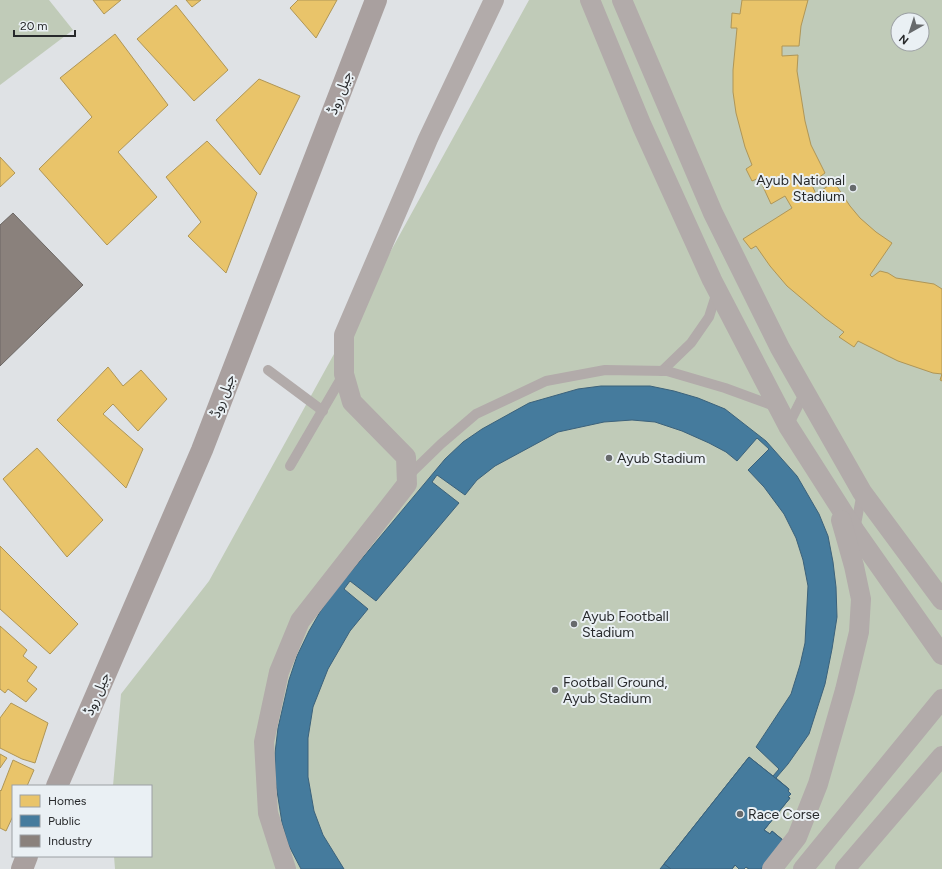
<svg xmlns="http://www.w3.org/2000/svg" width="942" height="869" font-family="Figtree,'Noto Sans Arabic',sans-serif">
<rect width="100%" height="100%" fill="#dfe2e5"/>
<g fill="#c0cbb8" fill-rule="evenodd">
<polygon points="0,0 49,0 73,30 0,85"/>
<path d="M529,0H942V869H115L114,856H151V786H113L121,694L209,581ZM898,20H922V44H898Z"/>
</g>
<g fill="#e9c46a" stroke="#af9657">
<polygon points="93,0 121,0 104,14"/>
<polygon points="186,0 201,0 192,7"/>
<polygon points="298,0 337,0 316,38 290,8"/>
<polygon points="742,0 808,0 801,26 799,46 782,46 782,56 798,55 797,71 805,121 811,145 825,173 811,183 816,194 834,182 850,206 860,218 876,232 892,243 870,275 872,277 880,271 888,273 896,278 934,284 942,289 942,381 940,380 942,374 933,373 898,361 858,341 854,347 839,337 844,332 825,318 787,286 770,266 756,246 751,249 743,239 792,208 785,196 771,204 759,178 752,181 746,169 752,165 745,147 736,113 733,92 733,70 737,28 731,28 732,13 740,14"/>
<polygon points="176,5 228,70 194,101 137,39"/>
<polygon points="115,34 168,105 118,152 157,197 107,245 39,169 92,117 60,78"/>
<polygon points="259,79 300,96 260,175 216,120"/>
<polygon points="207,141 257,193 226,273 188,236 201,222 166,177"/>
<polygon points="0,157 15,173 0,187"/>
<polygon points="108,367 123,386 141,370 167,399 138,431 113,404 103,414 143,449 126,488 57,420"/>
<polygon points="37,448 103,520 67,557 3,479"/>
<polygon points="0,546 78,624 50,654 0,609"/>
<polygon points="0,626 27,650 23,656 37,667 27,681 37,689 26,702 8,689 5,693 0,689"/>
<polygon points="11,703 48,723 35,763 22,759 0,748 0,718"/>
<polygon points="0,754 7,758 0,768"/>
<polygon points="13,760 34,770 27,786 13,786 13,816 6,831 0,828 0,790 1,791"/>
</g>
<g fill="#457b9d" stroke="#3c627b">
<polygon points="601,386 650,386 674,391 698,398 725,409 766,441 797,476 819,514 828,536 833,562 836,587 837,617 832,649 825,684 809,734 788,764 776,778 789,789 788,791 791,794 788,797 790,798 764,830 770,834 772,831 784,841 761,869 749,869 746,867 744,869 739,869 735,865 732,869 660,869 749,757 773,776 779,769 756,747 791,694 800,665 805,643 808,586 803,560 796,538 784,514 764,487 748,470 769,449 757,438 737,461 726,452 709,443 682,431 655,422 632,420 604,422 558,432 495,466 477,480 465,495 437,475 432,482 459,503 376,601 350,581 344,589 368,609 350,631 328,669 313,707 308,738 308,777 314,811 323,835 344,869 301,869 288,844 282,823 275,778 275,753 278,728 289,680 297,656 309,631 320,612 334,592 445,459 463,442 482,429 529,403 578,389"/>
<polygon points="749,757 789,789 788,791 791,794 788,797 790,798 764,830 770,834 772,831 784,841 761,869 749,869 746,867 744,869 739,869 735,865 732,869 671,869 664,864"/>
</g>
<polygon fill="#8a817c" stroke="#6c6764" points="13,213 83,285 0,366 0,225"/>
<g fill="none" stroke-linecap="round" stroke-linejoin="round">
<g stroke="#b2abaa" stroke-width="10">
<polyline points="268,370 323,411"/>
<polyline points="662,371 691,343 709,317 717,292"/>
<polyline points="788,426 805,392"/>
<polyline points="290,466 343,375"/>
<polyline points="407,477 441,444 476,414 546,381 605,370 667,371 725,388 777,407"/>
<polyline points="855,530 862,492"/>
</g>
<g stroke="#b2abaa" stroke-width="20">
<polyline points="590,0 642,126 712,280 788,426 855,531 942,655"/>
<polyline points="622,0 713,213 780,348 862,492 942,600"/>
<polyline points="286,869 268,813 264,742 279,672 300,621 407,484 406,457 352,402 344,374 344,335 428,139 494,0"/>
<polyline points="772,869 797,837 818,784 845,690 859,632 861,599 854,566 841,520"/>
<polyline points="803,869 942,699"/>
<polyline points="845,869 942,756"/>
</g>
<g stroke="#a9a09f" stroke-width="22">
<polyline points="57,786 202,450 376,0"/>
<polyline points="22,869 27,856"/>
</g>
</g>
<g fill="#676a6c" stroke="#eaf0f4" stroke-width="1.5">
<circle cx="853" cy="188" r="4"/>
<circle cx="609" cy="458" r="4"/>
<circle cx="574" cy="624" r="4"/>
<circle cx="555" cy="690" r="4"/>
<circle cx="740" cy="814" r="4"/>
</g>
<g text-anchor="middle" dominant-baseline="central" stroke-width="4" stroke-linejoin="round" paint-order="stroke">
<g font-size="14" fill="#27292b" stroke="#eaf0f4">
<text transform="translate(340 93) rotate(-69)">جیل روڈ</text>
<text transform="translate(223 396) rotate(-69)">جیل روڈ</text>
<text transform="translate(97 694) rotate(-67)">جیل روڈ</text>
</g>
<g font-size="14" fill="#27292b" stroke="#eaf0f4" text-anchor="start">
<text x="845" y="180" text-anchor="end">Ayub National<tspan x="845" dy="16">Stadium</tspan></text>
<text x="617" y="458">Ayub Stadium</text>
<text x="582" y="616">Ayub Football<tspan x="582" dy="16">Stadium</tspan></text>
<text x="563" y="682">Football Ground,<tspan x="563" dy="16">Ayub Stadium</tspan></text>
<text x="748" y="814">Race Corse</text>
</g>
</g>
<rect x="12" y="785" width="140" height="72" fill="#eaf0f4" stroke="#9ca0a4"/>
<rect x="20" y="795" width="20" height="12" fill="#e9c46a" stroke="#9ca0a4"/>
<text x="48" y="805" font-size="12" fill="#27292b">Homes</text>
<rect x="20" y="815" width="20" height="12" fill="#457b9d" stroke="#9ca0a4"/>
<text x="48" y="825" font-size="12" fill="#27292b">Public</text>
<rect x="20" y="835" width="20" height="12" fill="#8a817c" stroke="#9ca0a4"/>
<text x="48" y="845" font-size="12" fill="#27292b">Industry</text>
<g transform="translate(910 32) rotate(219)"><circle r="19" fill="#eaf0f4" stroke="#9ca0a4"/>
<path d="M0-3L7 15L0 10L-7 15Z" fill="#676a6c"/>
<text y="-6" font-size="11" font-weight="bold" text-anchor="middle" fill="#27292b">N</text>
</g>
<path d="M14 30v6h61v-6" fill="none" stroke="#27292b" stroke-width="2"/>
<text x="20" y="30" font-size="12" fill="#27292b" stroke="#eaf0f4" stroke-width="3" paint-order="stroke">20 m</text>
</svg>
